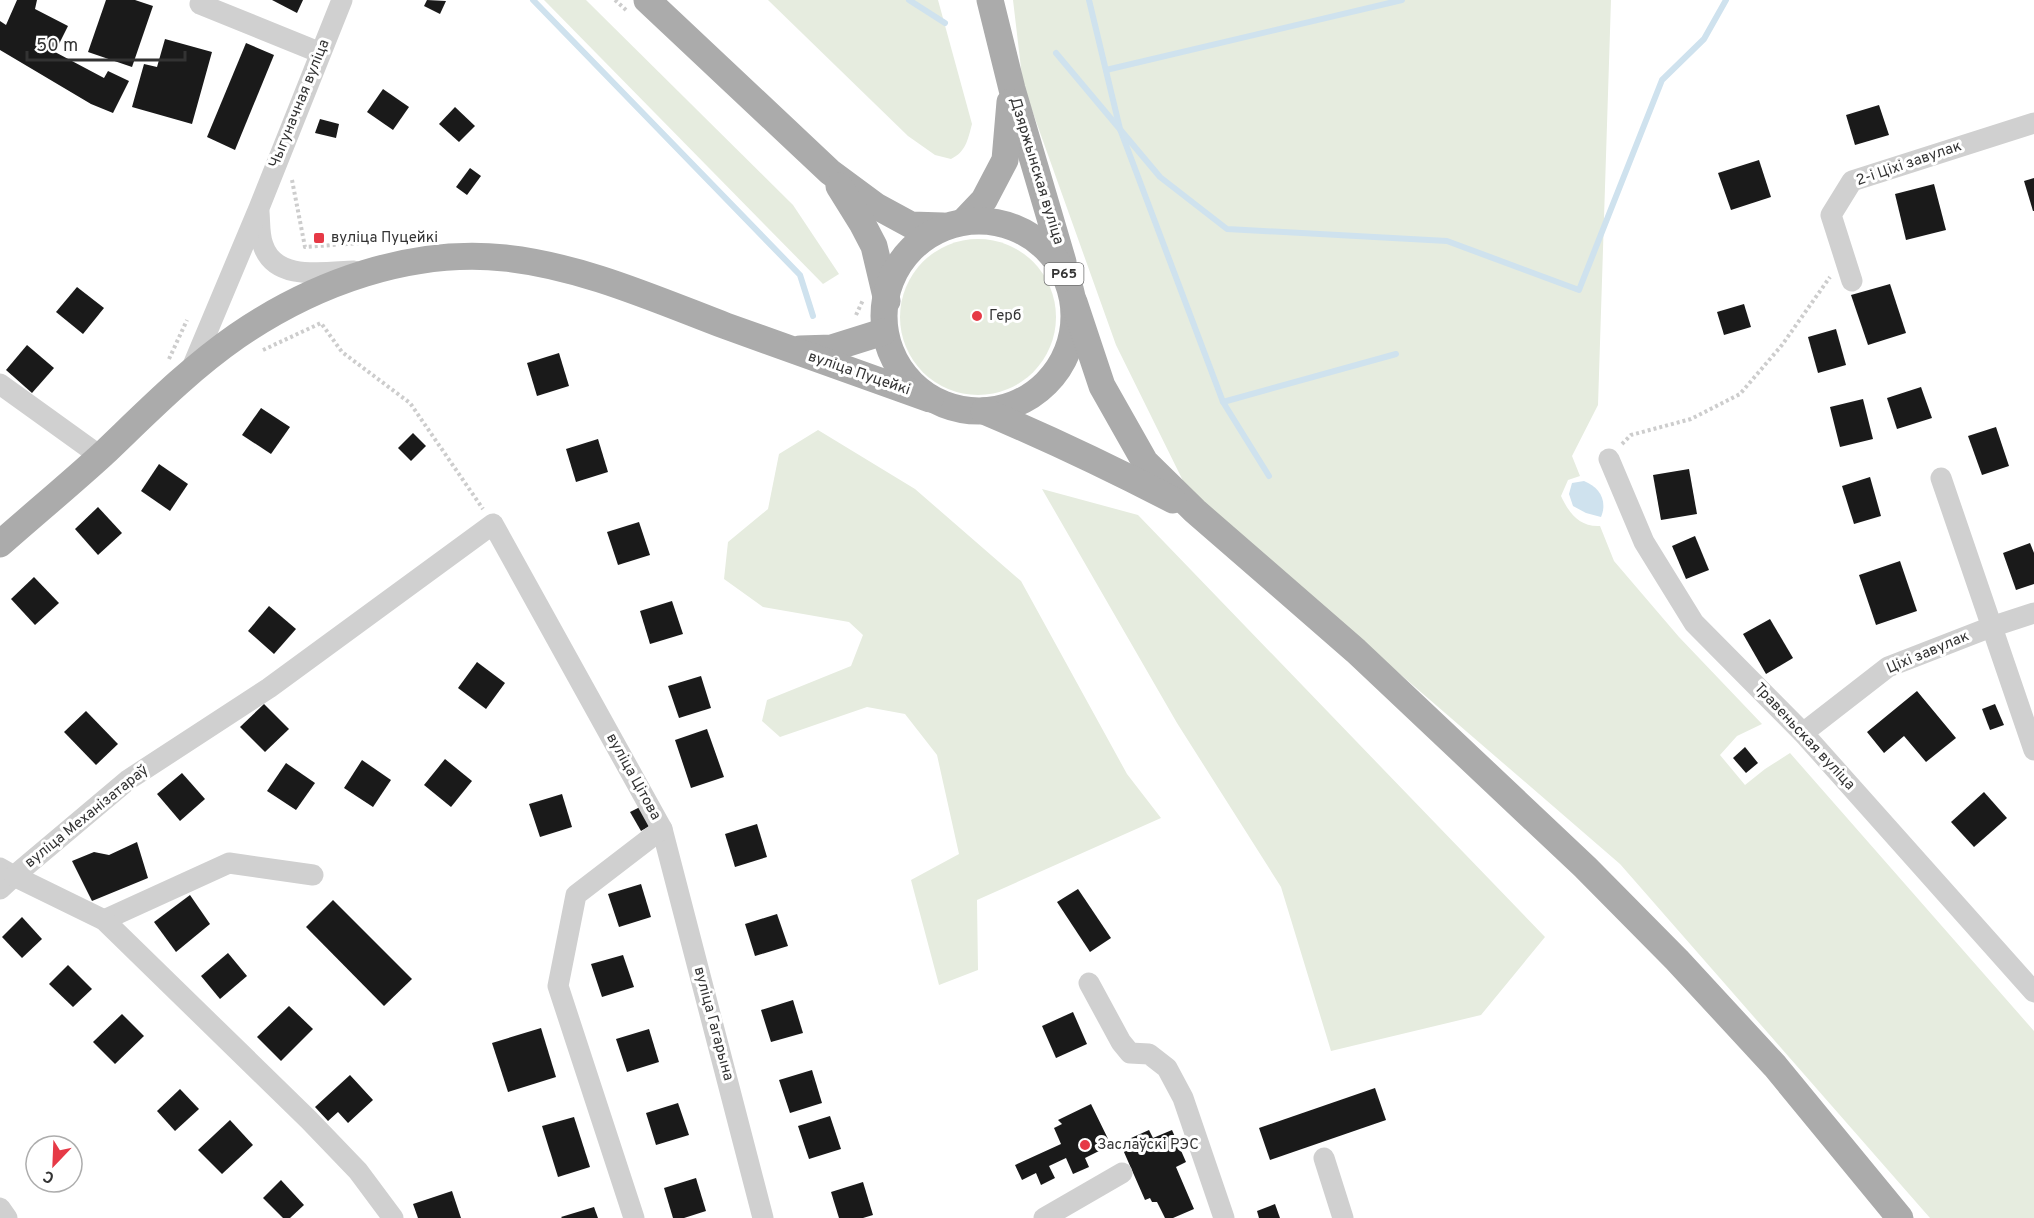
<svg xmlns="http://www.w3.org/2000/svg" width="2034" height="1218" font-family="Overpass,sans-serif">
<rect width="100%" height="100%" fill="#fff"/>
<g fill="#e6ecdf">
<polygon points="544,0 586,0 793,205 839,274 823,284"/>
<path d="M768,0H938L972,124C968,139 966,152 951,159L935,155L908,136Z"/>
<path d="M1013,0H1611L1598,405L1572,456L1580,476L1568,480L1561,496C1569,513 1579,527 1600,526L1614,561L1679,637L1762,724L1737,736L1720,755L1745,785L1765,769L1790,753L2034,1031V1218H1930L1620,864L1188,491L1116,345L1023,85Z"/>
<circle cx="978" cy="317" r="78"/>
<polygon points="818,430 915,489 1021,581 1127,774 1161,818 977,900 978,970 939,985 911,880 959,854 937,755 905,714 867,707 780,737 762,721 767,700 851,666 863,635 849,622 763,607 724,579 728,542 768,509 779,454"/>
<polygon points="1042,489 1138,515 1545,937 1481,1015 1331,1051 1281,887 1177,723"/>
</g>
<path fill="#cfe2ee" d="M1584,481C1599,487 1608,500 1601,517L1586,513L1573,506L1569,494L1572,483Z"/>
<g fill="none" stroke-linecap="round" stroke-linejoin="round">
<g stroke="#cfe2ee" stroke-width="6">
<polyline points="533,0 800,275 813,316"/>
<polyline points="909,0 945,23"/>
<polyline points="1089,0 1120,129 1223,402"/>
<polyline points="1056,53 1160,177 1227,229 1447,241 1579,290 1662,80 1704,39 1726,0"/>
<polyline points="1106,70 1402,0"/>
<polyline points="1269,476 1223,402 1396,354"/>
</g>
</g>
<g fill="#1a1a1a">
<polygon points="17,0 37,0 35,9 68,26 55,52 104,78 108,71 129,81 113,113 91,104 0,50 0,21 6,25"/>
<polygon points="106,0 135,0 153,6 132,67 88,52"/>
<polygon points="272,0 303,0 297,13"/>
<polygon points="427,0 446,1 440,14 424,6"/>
<polygon points="165,39 212,52 192,124 132,107 144,64 157,67"/>
<polygon points="246,43 274,55 235,150 207,137"/>
<polygon points="383,89 409,107 393,130 367,112"/>
<polygon points="1879,105 1889,135 1855,145 1846,115"/>
<polygon points="455,107 475,126 459,142 439,124"/>
<polygon points="320,119 339,124 336,138 315,133"/>
<polygon points="1759,160 1771,197 1731,210 1718,173"/>
<polygon points="470,168 481,176 467,195 456,187"/>
<polygon points="2034,178 2034,211 2033,211 2024,181"/>
<polygon points="1934,184 1946,230 1906,240 1895,194"/>
<polygon points="1890,284 1906,333 1868,345 1851,295"/>
<polygon points="77,287 104,308 83,334 56,312"/>
<polygon points="1744,304 1751,327 1724,335 1717,312"/>
<polygon points="1836,329 1846,365 1818,373 1808,337"/>
<polygon points="27,345 54,368 32,393 6,370"/>
<polygon points="559,353 569,386 537,396 527,363"/>
<polygon points="1921,387 1932,418 1897,429 1887,398"/>
<polygon points="1863,399 1873,439 1840,447 1830,407"/>
<polygon points="261,408 290,427 271,454 242,435"/>
<polygon points="1996,427 2009,466 1982,475 1968,436"/>
<polygon points="413,433 426,446 411,461 398,448"/>
<polygon points="598,439 608,472 576,482 566,449"/>
<polygon points="159,464 188,484 170,511 141,491"/>
<polygon points="1689,469 1697,514 1661,520 1653,475"/>
<polygon points="1870,477 1881,516 1854,524 1842,486"/>
<polygon points="98,507 122,533 98,555 75,529"/>
<polygon points="639,522 650,555 618,565 607,532"/>
<polygon points="1695,536 1709,570 1686,579 1672,546"/>
<polygon points="2030,543 2034,553 2034,584 2016,590 2003,553"/>
<polygon points="1900,561 1917,611 1876,625 1859,575"/>
<polygon points="34,577 59,603 35,625 11,599"/>
<polygon points="672,601 683,634 650,644 640,611"/>
<polygon points="269,606 296,629 274,654 248,631"/>
<polygon points="1770,619 1793,658 1766,674 1743,634"/>
<polygon points="477,662 505,683 486,709 458,688"/>
<polygon points="701,676 711,708 679,718 668,686"/>
<polygon points="1917,691 1956,738 1926,762 1904,736 1884,753 1867,732"/>
<polygon points="264,704 289,729 265,752 240,727"/>
<polygon points="1995,704 2004,725 1990,730 1982,709"/>
<polygon points="86,711 118,744 96,765 64,732"/>
<polygon points="707,729 724,777 691,788 675,740"/>
<polygon points="1745,747 1758,763 1746,773 1733,758"/>
<polygon points="445,759 472,781 451,807 424,785"/>
<polygon points="362,760 391,780 373,807 344,788"/>
<polygon points="286,763 315,783 296,810 267,791"/>
<polygon points="182,773 205,799 180,821 157,794"/>
<polygon points="1984,792 2007,818 1974,847 1951,822"/>
<polygon points="562,794 572,827 540,837 529,804"/>
<polygon points="642,806 653,824 641,831 630,812"/>
<polygon points="757,824 767,857 735,867 725,834"/>
<polygon points="137,842 148,878 92,901 72,861 94,852 109,855"/>
<polygon points="641,884 651,917 619,927 608,894"/>
<polygon points="1078,889 1111,938 1090,952 1057,902"/>
<polygon points="190,895 210,924 176,952 154,922"/>
<polygon points="333,900 412,979 384,1006 306,927"/>
<polygon points="777,914 788,946 755,956 745,924"/>
<polygon points="22,917 42,939 22,958 2,937"/>
<polygon points="228,953 247,976 220,999 201,976"/>
<polygon points="623,955 634,987 602,997 591,964"/>
<polygon points="68,965 92,989 73,1007 49,984"/>
<polygon points="793,1000 803,1033 771,1042 761,1010"/>
<polygon points="289,1006 313,1029 281,1061 257,1037"/>
<polygon points="1073,1012 1087,1044 1056,1058 1042,1026"/>
<polygon points="122,1014 144,1036 115,1064 93,1042"/>
<polygon points="541,1028 556,1077 508,1092 492,1043"/>
<polygon points="649,1029 659,1062 627,1072 616,1039"/>
<polygon points="812,1070 822,1103 790,1113 779,1080"/>
<polygon points="350,1075 373,1100 348,1123 338,1112 328,1121 315,1107"/>
<polygon points="1375,1088 1386,1120 1270,1160 1259,1128"/>
<polygon points="180,1089 199,1109 175,1131 157,1111"/>
<polygon points="678,1103 689,1135 656,1145 646,1113"/>
<polygon points="1091,1104 1111,1145 1085,1158 1089,1167 1073,1174 1066,1158 1049,1166 1055,1178 1041,1185 1036,1173 1022,1180 1015,1165 1061,1144 1054,1128 1062,1124 1058,1120"/>
<polygon points="830,1116 841,1149 809,1159 798,1126"/>
<polygon points="574,1117 590,1167 558,1177 542,1126"/>
<polygon points="230,1120 253,1145 222,1174 198,1150"/>
<polygon points="1149,1130 1153,1138 1172,1130 1186,1162 1176,1167 1194,1209 1173,1218 1165,1218 1157,1202 1152,1202 1150,1198 1145,1200 1120,1143"/>
<polygon points="696,1178 706,1211 684,1218 673,1218 664,1188"/>
<polygon points="281,1180 304,1205 290,1218 283,1218 263,1198"/>
<polygon points="863,1182 873,1215 863,1218 839,1218 831,1192"/>
<polygon points="452,1191 461,1218 418,1218 413,1204"/>
<polygon points="1275,1204 1280,1218 1259,1218 1257,1211"/>
<polygon points="594,1207 598,1218 562,1218 561,1217"/>
</g>
<g fill="none" stroke-linecap="round" stroke-linejoin="round">
<g stroke="#cdcdcd" stroke-width="4" stroke-dasharray="3 3" stroke-linecap="butt">
<polyline points="615,0 626,10"/>
<polyline points="292,180 305,247 388,241"/>
<polyline points="856,315 863,300"/>
<polyline points="263,350 321,323 342,352 410,403 483,509"/>
<polyline points="169,359 187,320"/>
<polyline points="1622,444 1631,435 1691,419 1740,394 1782,345 1830,277"/>
</g>
<g stroke="#d0d0d0" stroke-width="21">
<polyline points="202,0 200,4 311,49 321,51"/>
<path d="M259,212C260,222 259,235 263,245C275,282 324,272 354,271"/>
<polyline points="1852,281 1831,215 1852,181 2034,123"/>
<polyline points="191,370 259,208 342,0"/>
<polyline points="0,384 100,456"/>
<polyline points="1609,459 1644,542 1694,623 1803,733 2034,992"/>
<polyline points="1941,478 2034,750"/>
<polyline points="1803,733 1888,667 1991,627 2034,613"/>
<polyline points="662,829 763,1218"/>
<polyline points="0,868 14,876 0,889"/>
<polyline points="104,920 229,863 313,875"/>
<polyline points="1089,983 1121,1042 1130,1053 1149,1054 1167,1068 1183,1098 1224,1218"/>
<polyline points="1324,1158 1343,1218"/>
<polyline points="0,1208 7,1218"/>
<polyline points="393,1218 358,1171 309,1120 104,920 14,876 128,780 269,688 493,524 662,829 576,895 558,986 634,1218"/>
<polyline points="1044,1218 1122,1173"/>
</g>
<g stroke="#ababab" stroke-width="27">
<polyline points="647,0 830,172 876,206 911,225 943,226"/>
<polyline points="990,0 1012,89 1063,262"/>
<polyline points="839,186 862,223 874,246 887,301"/>
<polyline points="965,220 984,200 1005,160 1010,102"/>
<circle cx="979" cy="316" r="95"/>
<polyline points="1074,302 1102,386 1145,462 1195,511 1356,651 1585,867 1677,960 1775,1066 1900,1218"/>
<polyline points="800,349 832,348 883,332"/>
<path d="M984,411C1048,438 1111,468 1173,500"/>
<path d="M0,544C34,514 69,485 103,454C146,413 188,370 237,336C314,283 411,248 505,258C581,266 655,299 726,326C794,351 862,375 930,399"/>
</g>
</g>
<g fill="#e63946" stroke="#fff" stroke-width="2">
<rect x="313" y="232" width="12" height="12" rx="3"/>
<circle cx="977" cy="316" r="6"/>
<circle cx="1085" cy="1145" r="6"/>
</g>
<g text-anchor="middle" dominant-baseline="central" stroke-width="6" stroke-linejoin="round" paint-order="stroke">
<rect fill="#fff" stroke="#707070" stroke-width="1.5" x="1044.5" y="263" width="39" height="22" rx="4.5"/>
<g font-size="14" font-weight="bold" fill="#333">
<text x="1064" y="274">Р65</text>
</g>
<g font-size="15" fill="#333" stroke="#fff">
<text transform="translate(300 104) rotate(-68)">Чыгуначная вуліца</text>
<text transform="translate(1909 164) rotate(-19)">2-і Ціхі завулак</text>
<text transform="translate(1036 171) rotate(73)">Дзяржынская вуліца</text>
<text transform="translate(859 374) rotate(19)">вуліца Пуцейкі</text>
<text transform="translate(1928 653) rotate(-23)">Ціхі завулак</text>
<text transform="translate(1804 737) rotate(47)">Травеньская вуліца</text>
<text transform="translate(633 777) rotate(61)">вуліца Цітова</text>
<text transform="translate(87 817) rotate(-39)">вуліца Механізатараў</text>
<text transform="translate(713 1024) rotate(75)">вуліца Гагарына</text>
</g>
<g font-size="15" fill="#333" stroke="#fff" text-anchor="start">
<text x="331" y="238">вуліца Пуцейкі</text>
<text x="989" y="316">Герб</text>
<text x="1097" y="1145">Заслаўскі РЭС</text>
</g>
</g>
<g transform="translate(54 1164) rotate(203)"><circle r="28" fill="#ffffff" stroke="#adadad" stroke-width="1.5"/>
<path d="M0-4.5L10 22L0 15L-10 22Z" fill="#e63946"/>
<text y="-9" font-size="16" font-weight="bold" text-anchor="middle" fill="#333333">С</text>
</g>
<path d="M27 51v9h158v-9" fill="none" stroke="#333333" stroke-width="3"/>
<text x="36" y="51" font-size="18" fill="#333333" stroke="#ffffff" stroke-width="4.5" paint-order="stroke">50 m</text>
</svg>
